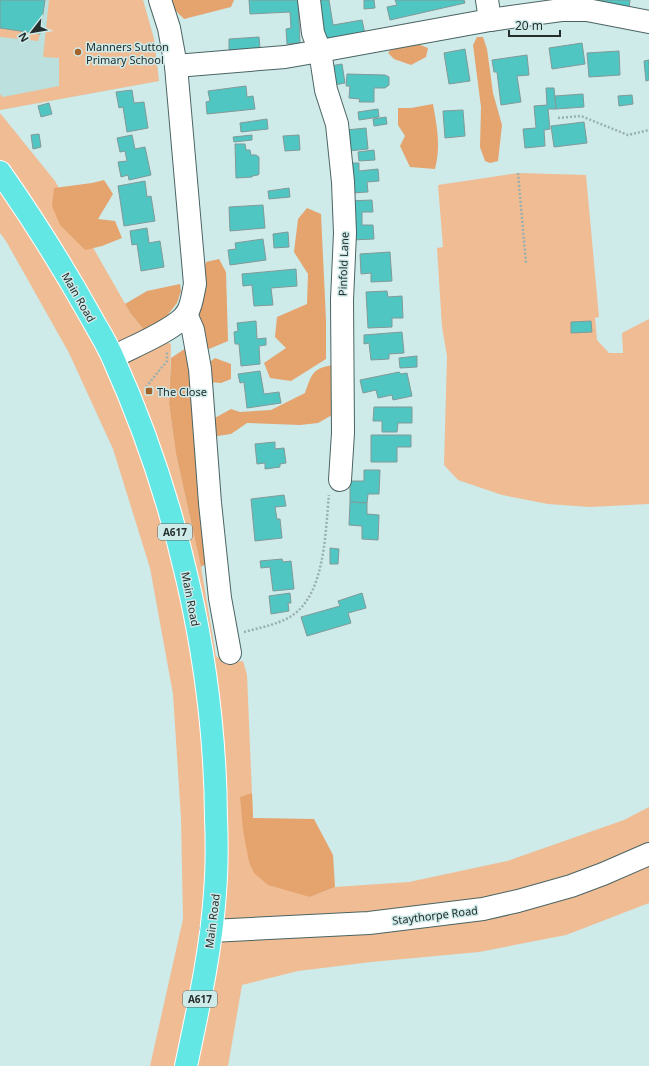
<svg xmlns="http://www.w3.org/2000/svg" width="649" height="1066" font-family="'Noto Sans',sans-serif">
<rect width="100%" height="100%" fill="#ceeae9"/>
<polygon fill="#bbe0de" points="0,0 143,0 154,39 159,81 0,110"/>
<g fill="#f0bc94">
<polygon points="49,0 143,0 154,39 159,81 0,110 0,94 3,97 59,86 59,58 43,57"/>
<polygon points="0,28 40,34 38,41 0,37"/>
<polygon points="0,113 55,181 131,314 144,330 171,344 169,404 176,454 201,567 216,656 226,663 243,661 247,675 253,818 310,897 335,887 409,882 507,861 624,820 649,807 649,903 566,935 479,952 371,962 298,971 242,985 228,1066 150,1066 183,919 181,818 173,694 150,568 113,449 69,353 6,241 0,233"/>
<polygon points="518,173 586,175 599,317 595,318 597,340 609,353 623,353 622,333 649,319 649,504 590,507 548,504 502,495 458,480 444,465 447,356 442,327 437,248 443,247 438,185"/>
</g>
<g fill="#e5a36e">
<polygon points="169,0 234,0 231,7 184,19 173,8"/>
<polygon points="477,37 483,37 487,49 493,93 502,125 498,161 490,163 485,161 480,147 481,107 473,45"/>
<polygon points="415,43 428,48 426,57 411,65 394,59 388,53 393,47"/>
<path d="M433,104C437,127 441,146 435,169L410,167L400,146L405,136L398,125V108H411Z"/>
<polygon points="104,180 113,194 98,219 115,221 122,238 102,246 85,250 60,225 52,206 54,188 92,183"/>
<polygon points="307,208 321,214 326,320 326,359 291,381 270,378 264,363 286,348 275,337 277,317 307,304 308,274 294,252 298,219"/>
<polygon points="219,259 226,272 228,341 209,349 201,344 193,315 206,262"/>
<polygon points="180,284 181,291 177,303 162,322 144,330 131,314 125,304 147,291"/>
<polygon points="186,348 194,377 196,424 197,490 207,563 201,567 176,454 169,404 171,358"/>
<polygon points="215,358 231,364 231,379 221,383 209,382 206,365"/>
<path d="M334,365L332,415L318,423L300,425L247,423L231,434L217,436L213,419L231,409L240,412L271,410L305,393C312,374 312,368 334,365Z"/>
<polygon points="252,793 253,818 314,819 333,855 335,887 310,897 268,885 254,873 249,862 243,830 240,797"/>
</g>
<g fill="#50c6c3" stroke="#809a99">
<polygon points="0,0 45,0 40,34 0,28"/>
<polygon points="249,0 298,0 300,43 287,44 286,29 291,28 290,12 250,14"/>
<polygon points="316,0 329,0 333,25 362,20 365,34 323,42"/>
<polygon points="364,0 374,0 375,8 364,9"/>
<polygon points="395,0 464,0 465,3 390,20 387,7 397,5"/>
<polygon points="585,0 630,0 629,9"/>
<polygon points="259,37 260,48 229,50 229,39"/>
<polygon points="582,43 585,64 552,69 549,48"/>
<polygon points="465,49 470,81 449,84 444,53"/>
<polygon points="619,51 620,75 589,77 587,53"/>
<polygon points="527,55 529,75 517,76 521,102 501,105 497,72 494,72 492,60"/>
<polygon points="649,60 649,80 646,81 644,61"/>
<polygon points="342,64 345,83 334,85 330,66"/>
<polygon points="347,74 385,75 389,77 389,85 385,88 374,88 374,102 359,102 360,99 349,98 350,86 346,86"/>
<polygon points="246,86 247,97 253,96 255,109 207,114 206,102 210,101 208,91"/>
<polygon points="546,88 554,88 556,109 548,109 550,129 544,130 545,146 525,148 523,129 536,128 534,106 547,105"/>
<polygon points="132,90 134,103 144,102 148,128 127,132 123,107 119,108 116,92"/>
<polygon points="583,94 584,107 556,109 555,96"/>
<polygon points="632,95 633,104 619,106 618,96"/>
<polygon points="49,103 52,114 41,117 38,106"/>
<polygon points="378,109 379,117 359,120 358,112"/>
<polygon points="463,110 465,136 445,138 443,111"/>
<polygon points="386,117 387,124 374,126 373,119"/>
<polygon points="267,119 268,129 241,132 240,123"/>
<polygon points="584,122 587,143 554,147 551,126"/>
<polygon points="366,128 368,149 348,151 346,130"/>
<polygon points="39,134 41,147 33,149 31,135"/>
<polygon points="132,135 135,149 145,147 151,175 129,180 128,175 121,177 118,162 127,161 125,151 120,152 117,138"/>
<polygon points="252,135 252,140 234,142 233,137"/>
<polygon points="299,135 300,150 285,151 283,136"/>
<polygon points="235,144 245,144 246,150 250,150 251,155 256,155 259,157 259,174 258,175 252,176 252,177 236,178"/>
<polygon points="374,150 375,160 359,161 358,152"/>
<polygon points="348,163 359,163 359,171 378,169 379,181 367,182 368,192 351,193"/>
<polygon points="145,181 147,197 151,196 155,221 124,226 118,186"/>
<polygon points="289,188 290,197 269,199 268,191"/>
<polygon points="372,200 373,212 362,212 362,225 373,225 374,239 351,240 348,201"/>
<polygon points="263,205 265,228 230,231 229,207"/>
<polygon points="147,228 149,243 160,241 164,267 141,271 137,244 132,245 130,231"/>
<polygon points="288,232 289,247 274,248 273,234"/>
<polygon points="263,239 266,260 230,265 228,250 236,249 235,243"/>
<polygon points="390,252 392,281 371,282 371,273 361,274 360,254"/>
<polygon points="296,269 297,286 271,288 273,305 254,306 252,285 243,286 242,274"/>
<polygon points="387,291 388,297 402,296 403,318 392,318 392,327 368,328 366,292"/>
<polygon points="256,321 257,339 266,338 266,345 259,346 260,364 241,366 239,344 235,344 234,332 238,331 237,323"/>
<polygon points="591,321 592,332 571,333 571,322"/>
<polygon points="402,332 404,353 389,354 389,359 371,360 369,343 364,344 364,335"/>
<polygon points="417,356 417,367 400,368 399,358"/>
<polygon points="260,371 264,394 279,392 281,403 247,408 244,382 240,383 238,374"/>
<polygon points="399,372 401,374 407,373 412,396 393,400 392,395 378,398 376,390 363,393 360,380"/>
<polygon points="374,407 412,407 412,423 398,423 397,432 382,432 382,421 373,421"/>
<polygon points="371,435 411,435 411,447 397,447 397,462 371,462"/>
<polygon points="275,442 275,449 284,448 286,463 280,464 280,467 265,469 265,463 257,464 255,444"/>
<polygon points="364,470 380,470 379,494 368,494 367,503 350,502 350,481 364,481"/>
<polygon points="284,495 286,506 275,507 277,519 280,519 282,538 255,541 251,499"/>
<polygon points="350,502 367,503 367,514 379,515 378,540 362,539 362,526 349,525"/>
<polygon points="330,548 339,549 338,564 330,564"/>
<polygon points="282,559 283,562 291,561 294,589 273,591 270,567 261,568 260,561"/>
<polygon points="290,593 291,603 288,603 289,611 271,614 269,596"/>
<polygon points="362,593 366,608 348,613 351,623 307,636 301,617 340,606 338,601"/>
</g>
<g fill="none" stroke-linecap="round" stroke-linejoin="round">
<defs>
<g id="minor">
<polyline points="309,0 313,33 320,51 326,90 337,124 343,182 345,233 342,300 343,433 340,480"/>
<polyline points="487,0 490,20"/>
<polyline points="176,66 285,57 320,51 490,20 561,10 587,10 649,22"/>
<polyline points="186,314 193,330 200,369 210,503 220,598 230,653"/>
<path d="M113,357C130,348 177,329 187,313C192,305 193,293 195,284L176,66L169,28L160,0"/>
<polyline points="211,931 369,923 483,909 518,901 571,886 603,874 649,854"/>
</g>
<path id="highway" d="M0,172C33,219 63,267 91,317C98,330 107,344 113,358C177,500 215,662 216,818C217,843 217,868 215,893C211,952 198,1009 186,1066"/>
</defs>
<use href="#minor" stroke="#4b6463" stroke-width="24"/>
<use href="#highway" stroke="#fff" stroke-width="24"/>
<g stroke="#99b0af" stroke-width="2.5" stroke-dasharray="2 2" stroke-linecap="butt">
<polyline points="558,118 581,116 628,135 649,130"/>
<polyline points="518,173 526,263"/>
<polyline points="146,387 167,361 167,351"/>
<path d="M244,632C259,628 275,625 288,618C326,598 325,531 329,495"/>
</g>
<use href="#minor" stroke="#fff" stroke-width="22"/>
<use href="#highway" stroke="#62e7e5" stroke-width="22"/>
</g>
<g fill="#a2622a" stroke="#ceeae9" stroke-width="1.5">
<circle cx="78" cy="52" r="4"/>
<rect x="145" y="387" width="8" height="8" rx="2"/>
</g>
<g text-anchor="middle" dominant-baseline="central" stroke-width="3" stroke-linejoin="round" paint-order="stroke">
<g fill="#ceeae9" stroke="#566665" stroke-width="1">
<rect x="158" y="524" width="34" height="16" rx="3"/>
<rect x="183" y="991" width="34" height="16" rx="3"/>
</g>
<g font-size="10" font-weight="bold" fill="#232e2d">
<text x="175" y="532">A617</text>
<text x="200" y="999">A617</text>
</g>
<g font-size="11" fill="#232e2d" stroke="#ceeae9" text-anchor="start">
<text x="86" y="46">Manners Sutton<tspan x="86" dy="13">Primary School</tspan></text>
<text x="157" y="391">The Close</text>
</g>
<g font-size="11" fill="#232e2d" stroke="#ceeae9">
<text transform="translate(343 264) rotate(-88)">Pinfold Lane</text>
<text transform="translate(79 297) rotate(60)">Main Road</text>
<text transform="translate(191 599) rotate(79)">Main Road</text>
<text transform="translate(435 915) rotate(-7)">Staythorpe Road</text>
<text transform="translate(212 921) rotate(-83)">Main Road</text>
</g>
</g>
<g transform="translate(32 32) rotate(239)" stroke="#ceeae9" stroke-width="3" paint-order="stroke">
<path d="M0-3L7 15L0 10L-7 15Z" fill="#232e2d"/>
<text y="-6" font-size="11" font-weight="bold" text-anchor="middle" fill="#232e2d">N</text>
</g>
<path d="M509 30v6h51v-6" fill="none" stroke="#232e2d" stroke-width="2"/>
<text x="515" y="30" font-size="12" fill="#232e2d" stroke="#ceeae9" stroke-width="3" paint-order="stroke">20 m</text>
</svg>
